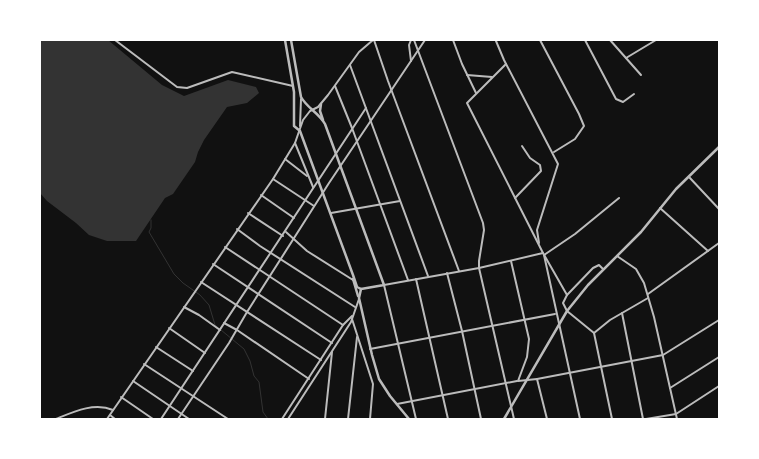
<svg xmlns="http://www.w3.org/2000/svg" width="759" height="459" font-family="'Sofia Sans Condensed',sans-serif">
<rect width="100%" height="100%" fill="#111"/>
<polygon fill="#333" points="40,40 108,40 162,85 184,96 228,80 256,87 259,93 247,103 227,107 204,140 198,152 195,162 173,194 165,198 136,241 107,241 89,235 76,223 47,201 40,193"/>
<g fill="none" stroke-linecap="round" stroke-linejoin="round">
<polyline stroke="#333" stroke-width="1" points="151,220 151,228 149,232 174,274 183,283 200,295 209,305 215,325 244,349 250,361 254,376 259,382 263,412 268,419"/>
<g stroke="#bcbcbc" stroke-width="2">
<polyline points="115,40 177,87 187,88 232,72 293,86"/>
<polyline points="374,40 388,81 459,271"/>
<polyline points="414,40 483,223 484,230 479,261 479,268 514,419"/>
<polyline points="453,40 462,64 476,93"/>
<polyline points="493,40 503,40"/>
<polyline points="540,40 579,114 584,126 575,139 554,152"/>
<polyline points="585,40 616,99 623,102 634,94"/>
<polyline points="610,40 641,75"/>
<polyline points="496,41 504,60 558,164 537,230 539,243"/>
<polyline points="626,58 656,40"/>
<polyline points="411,61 409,45 411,40"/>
<polyline points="506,64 467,103 543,253 567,295"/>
<polyline points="350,65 428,276"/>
<polyline points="467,75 492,77"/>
<polyline points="335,86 352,128 408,280"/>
<polyline points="300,126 301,99"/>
<polyline points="295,143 313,187"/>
<polyline points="285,159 307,176"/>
<polyline points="689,177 719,209"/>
<polyline points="273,179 314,206"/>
<polyline points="261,195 294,218"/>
<polyline points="515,198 541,171 540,165 530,158 522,146"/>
<polyline points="660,208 708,251"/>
<polyline points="248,213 283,236"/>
<polyline points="331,213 400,201"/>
<polyline points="237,229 260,246 355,307"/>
<polyline points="286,232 307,251 353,280"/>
<polyline points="225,247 343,325"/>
<polyline points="617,256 636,269 644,283 654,317 677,419"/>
<polyline points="511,261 529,339 527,357 518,381 537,379 547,419"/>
<polyline points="213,264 332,343"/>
<polyline points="603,269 599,265 593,268 567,295 563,303 567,311 594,333 612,419"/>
<polyline points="447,273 462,331 481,419"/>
<polyline points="416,279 448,419"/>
<polyline points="201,282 321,360"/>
<polyline points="648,294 719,243"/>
<polyline points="184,307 199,315 220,330"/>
<polyline points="622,313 643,419"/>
<polyline points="352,319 373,384 370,419"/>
<polyline points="224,323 237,330 309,379"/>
<polyline points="169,328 205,353"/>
<polyline points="594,333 610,320 648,298"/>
<polyline points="156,347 193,371"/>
<polyline points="370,349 555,314"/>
<polyline points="144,364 228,419"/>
<polyline points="537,379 663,355 719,320"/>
<polyline points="133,381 189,419"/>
<polyline points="670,388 719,357"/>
<polyline points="121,397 153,419"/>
<polyline points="397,404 517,381"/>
<polyline points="110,415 115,419"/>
<path d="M56,419C73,412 94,402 113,410"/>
<polyline points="107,419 273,179 295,143 303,120 310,111 318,107 328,95 359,52 373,40"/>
<polyline points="161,419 366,108"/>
<polyline points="178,419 229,343 247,312 329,183 425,40"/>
<polyline points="282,419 343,325 352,316"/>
<polyline points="288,419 351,322 359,299"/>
<polyline points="325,419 332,352"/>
<polyline points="348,419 357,337"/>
<polyline points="416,419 384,285 479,268 543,253"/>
<polyline points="580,419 544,255 575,234 619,198"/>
<polyline points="646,419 676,414 719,386"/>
</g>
<g stroke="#bcbcbc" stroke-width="2.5">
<polyline points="285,40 294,92 294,126 300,131 353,275 357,287 361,289"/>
<path d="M291,40L301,97C307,108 319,113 325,124L384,285L361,289"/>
<polyline points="321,104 320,111 323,120"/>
<polyline points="353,279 358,296"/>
<polyline points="361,289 359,298 372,355 379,379 390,396 409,419"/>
<polyline points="504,419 567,311 588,285 641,232 676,189 719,147"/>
</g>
</g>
<rect width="759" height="459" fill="none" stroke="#ffffff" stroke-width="82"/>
</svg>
